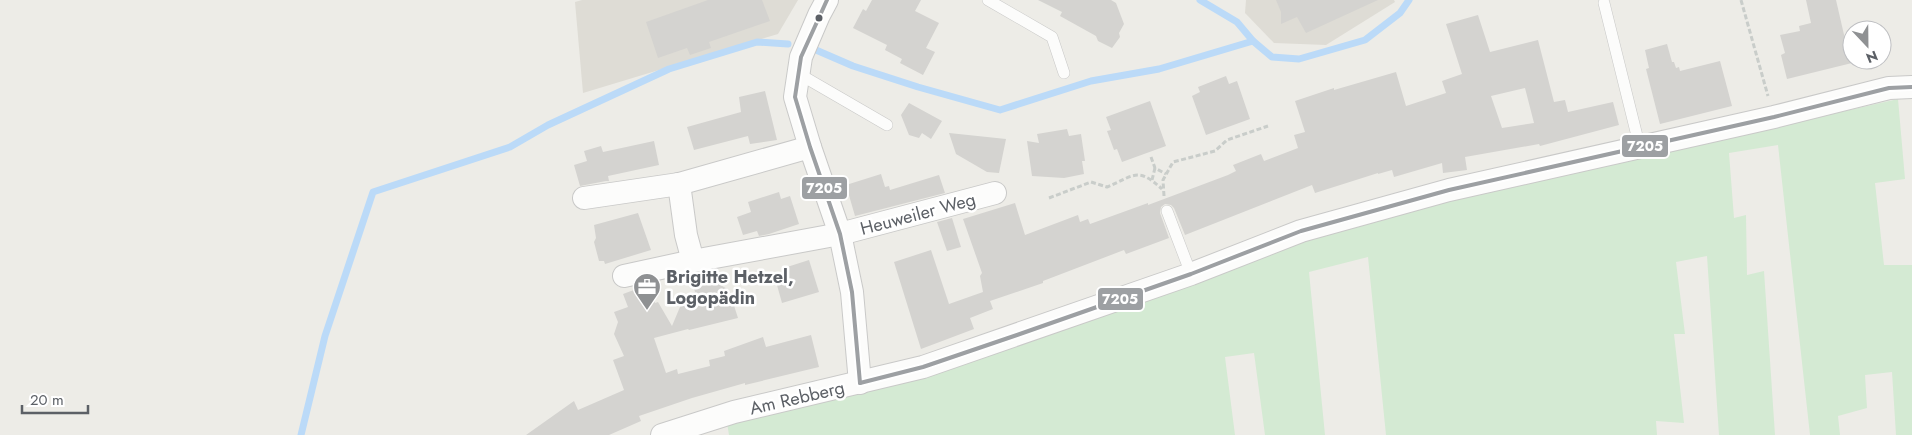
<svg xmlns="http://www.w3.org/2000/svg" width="1912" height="435" font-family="Jost,sans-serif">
<rect width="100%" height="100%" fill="#edece7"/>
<g fill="#dedcd5">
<polygon points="582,0 798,0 778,34 583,93 575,2"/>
<polygon points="1246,0 1394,0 1395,2 1326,45 1274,43 1245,13"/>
</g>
<polygon fill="#d4ead3" points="1898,99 1905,179 1875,183 1884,265 1912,265 1912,435 1896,435 1892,372 1865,375 1867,408 1838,416 1840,435 1810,435 1778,145 1729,153 1734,218 1746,215 1747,275 1764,271 1775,435 1719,435 1707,256 1676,262 1685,334 1674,334 1684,423 1656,421 1657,435 1386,435 1368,257 1309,272 1325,435 1265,435 1254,353 1225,357 1235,435 729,435 726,417 1300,242 1450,201"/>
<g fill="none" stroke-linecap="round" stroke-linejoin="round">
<g stroke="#bbdaf8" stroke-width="7">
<polyline points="1200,0 1237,22 1253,41 1272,57 1299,59 1365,40 1400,13 1409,0"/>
<polyline points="816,50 853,66 918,87 1000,110 1091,81 1159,69 1253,41"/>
<polyline points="301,435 325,336 373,192 510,147 548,125 669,69 757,42 788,44"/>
</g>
</g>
<g fill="#d4d3d0" fill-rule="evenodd">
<polygon points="708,0 762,0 770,21 709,42 711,48 690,55 687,48 658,58 646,22"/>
<polygon points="872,0 921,0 915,11 939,23 926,48 935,52 923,75 900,63 902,59 885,50 887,45 853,28 863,9 866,11"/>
<polygon points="1038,0 1111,0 1116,3 1124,24 1119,33 1120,37 1112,48 1098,41 1096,36 1060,16 1062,12"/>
<polygon points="1276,0 1378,0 1306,33 1297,17 1281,24 1281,12"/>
<polygon points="1806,0 1836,0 1845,39 1852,38 1852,63 1787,79 1781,55 1785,53 1780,35 1800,31 1799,26 1811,23"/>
<path d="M1478,15L1490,52L1538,40L1554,102L1565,100L1568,112L1613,102L1619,125L1540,146L1539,144L1465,157L1467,170L1443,173L1442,163L1394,177L1392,170L1378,174V173L1315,193L1312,185L1185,235L1174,208L1171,205L1165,204L1161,207L1160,213L1169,238L1126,254L1124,250L1043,281V283L990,301L993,309L970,318L974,329L921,349L894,262L931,250L949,304L983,292L980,276L982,273L963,219L1015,203L1025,235L1078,215L1080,222L1088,219L1090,224L1148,203V205L1228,175L1236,171L1233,165L1261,154L1264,161L1298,148L1294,135L1305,132L1295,101L1334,88V90L1396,72L1406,106L1446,93L1442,81L1462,74L1446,24ZM1525,88L1534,123L1502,128L1491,96Z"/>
<polygon points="1667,44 1672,62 1674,62 1676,68 1679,67 1680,71 1720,61 1732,106 1660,124 1646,69 1649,68 1645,50"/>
<polygon points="1226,76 1229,84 1237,81 1250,119 1206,135 1192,96 1200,92 1198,87"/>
<polygon points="765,91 777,140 750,144 748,136 694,150 687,127 741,112 739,97"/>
<polygon points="1150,101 1166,146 1122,162 1117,149 1114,150 1107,131 1111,130 1106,117"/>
<polygon points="909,103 942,121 931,139 922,133 919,138 909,135 901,115"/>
<polygon points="1067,129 1069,136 1081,134 1085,161 1082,161 1084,174 1064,178 1032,176 1027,141 1039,143 1037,134"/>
<polygon points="949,133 1006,139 999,173 987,172 956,154"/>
<polygon points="654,141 659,165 608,176 609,181 606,181 580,186 574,165 587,161 584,151 601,146 603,152"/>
<polygon points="881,174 885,187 889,186 890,190 939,175 945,193 855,216 846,185"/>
<polygon points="779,192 781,199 790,196 799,224 769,234 759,236 757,231 743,235 737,217 751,212 748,202"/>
<polygon points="638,213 651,250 605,264 604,261 599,261 594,242 596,238 594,225"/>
<polygon points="952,218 961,247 947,251 937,222"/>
<polygon points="809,260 819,292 782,303 775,278 786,274 784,268"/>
<polygon points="710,272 712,280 729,290 738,318 689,330 688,329 654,338 666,373 677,369 678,374 710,366 709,360 725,356 724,351 763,337 766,347 811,335 819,367 745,385 745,383 692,398 639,416 641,421 609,435 526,435 574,401 578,410 624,390 613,360 624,356 614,334 618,322 614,312 628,307 623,294 642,287 648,302 654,300 655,303 658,302 672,326 685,295 695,292 691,277"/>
</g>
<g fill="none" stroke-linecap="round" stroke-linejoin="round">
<defs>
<g id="lane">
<polyline points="988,0 1052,37 1064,73"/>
<polyline points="1604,3 1640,148"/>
<polyline points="799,74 887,125"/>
<polyline points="1167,211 1191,274"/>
</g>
<g id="street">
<polyline points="827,0 819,15 801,57 795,97 810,147 840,234 852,292 860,383"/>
<polyline points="679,184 686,235 693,261"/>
<polyline points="584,198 679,184 810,147"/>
<polyline points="624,276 693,261 840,234 995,193"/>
<polyline points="662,435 734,412 923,367 1191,274 1301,231 1449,190 1774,117 1889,88 1912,87"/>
</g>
</defs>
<use href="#lane" stroke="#c9c9c8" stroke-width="12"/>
<use href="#street" stroke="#c9c9c8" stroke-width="24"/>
<g stroke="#c9cdca" stroke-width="3" stroke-dasharray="5 2.5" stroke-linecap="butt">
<polyline points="1741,0 1768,96"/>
<polyline points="1151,157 1155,168 1166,174"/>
<polyline points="1152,180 1155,168"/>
<polyline points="1164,196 1163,180 1173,162 1215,151 1227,140 1268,126"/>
<path d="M1049,198L1091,182L1107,187C1134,176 1137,166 1162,189"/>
</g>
<use href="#lane" stroke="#fcfcfb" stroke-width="11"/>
<use href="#street" stroke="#fcfcfb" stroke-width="22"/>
<defs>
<g id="bus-1">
<polyline points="827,0 801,57 795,97 810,147 840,234 852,292 860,383"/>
<polyline points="860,383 923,367 1017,335 1191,274 1301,231 1449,190 1774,117 1889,88 1912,87"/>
</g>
</defs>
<use href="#bus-1" stroke="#fff" stroke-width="8"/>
<use href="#bus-1" stroke="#9da0a3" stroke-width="4"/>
</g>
<defs>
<symbol id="office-pin" viewBox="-11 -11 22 30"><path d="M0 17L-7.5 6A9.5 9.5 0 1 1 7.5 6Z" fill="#8f9193" stroke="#fff"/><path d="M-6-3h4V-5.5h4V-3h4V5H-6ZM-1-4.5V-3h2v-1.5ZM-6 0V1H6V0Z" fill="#fff"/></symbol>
</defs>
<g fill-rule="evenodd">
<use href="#office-pin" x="631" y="271" width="32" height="43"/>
</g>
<circle fill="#5c6066" stroke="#fff" stroke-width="2" cx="819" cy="18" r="4.5"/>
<g text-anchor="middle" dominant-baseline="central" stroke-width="5" stroke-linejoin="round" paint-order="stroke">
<g font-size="18" fill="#5c6066" stroke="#fff">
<text transform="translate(918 214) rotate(-15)">Heuweiler Weg</text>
<text transform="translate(797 398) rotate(-13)">Am Rebberg</text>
</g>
<g font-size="18" font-weight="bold" fill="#5c6066" stroke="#fff" text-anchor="start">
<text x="666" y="277">Brigitte Hetzel,<tspan x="666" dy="21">Logopädin</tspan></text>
</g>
</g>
<g stroke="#fff" stroke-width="2">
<rect x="1621" y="134" width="48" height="24" rx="5" fill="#9da0a3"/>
<rect x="801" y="176" width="47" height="24" rx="5" fill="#9da0a3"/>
<rect x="1097" y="287" width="47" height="24" rx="5" fill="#9da0a3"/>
</g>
<g font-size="14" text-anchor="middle" font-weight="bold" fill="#fff">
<text x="1645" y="151">7205</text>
<text x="824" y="193">7205</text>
<text x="1120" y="304">7205</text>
</g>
<g transform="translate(1867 45) rotate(158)"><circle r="24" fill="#ffffff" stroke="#bebfc2"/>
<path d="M0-4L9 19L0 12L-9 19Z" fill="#8f9193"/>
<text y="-8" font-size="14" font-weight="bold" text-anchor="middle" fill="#5c6066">N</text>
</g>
<path d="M22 405v8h66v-8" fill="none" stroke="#5c6066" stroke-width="2.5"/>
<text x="30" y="405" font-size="15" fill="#5c6066" stroke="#ffffff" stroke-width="4" paint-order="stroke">20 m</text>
</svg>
